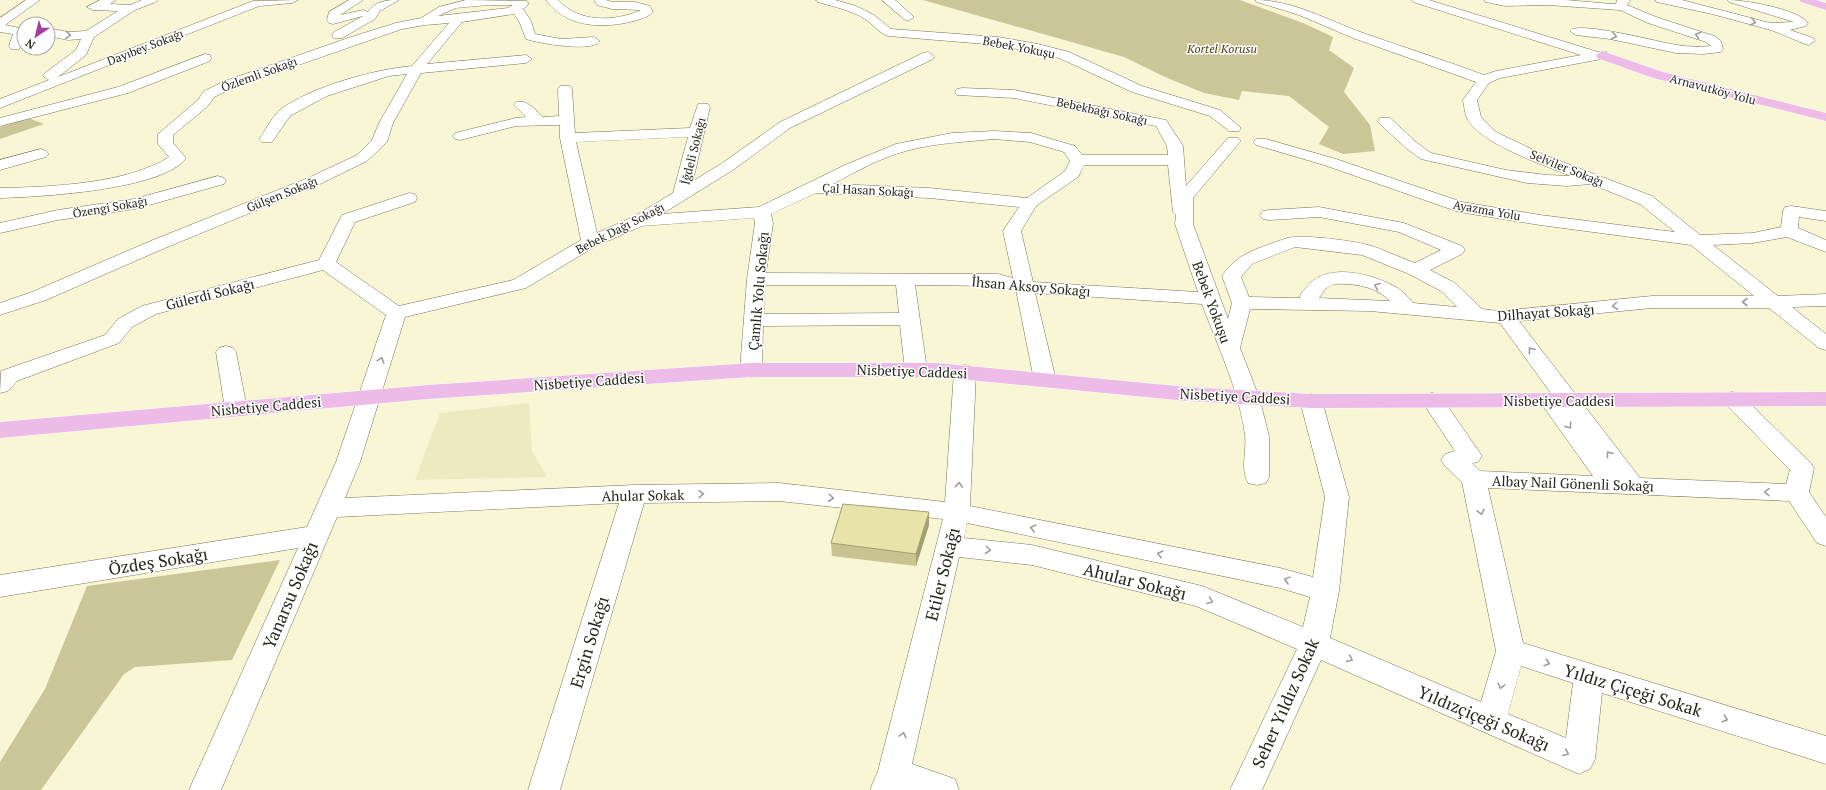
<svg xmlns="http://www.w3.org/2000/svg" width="1826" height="790" font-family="'PT Serif',serif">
<rect width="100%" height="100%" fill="#f9f6d6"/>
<polygon fill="#edeac2" points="529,403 532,451 547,477 415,480 440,413"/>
<g fill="#cac698">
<polygon points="923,0 1240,0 1303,23 1333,37 1329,50 1354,68 1344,92 1370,125 1375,151 1343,154 1319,144 1329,127 1289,96 1242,91 1239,100 1204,93 1165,77 1124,57"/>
<polygon points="28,118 44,124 0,139 0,127"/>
<polygon points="280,560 232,660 135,667 124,674 41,790 0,790 0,762 45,689 87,586"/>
</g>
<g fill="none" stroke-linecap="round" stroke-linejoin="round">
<defs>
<g id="minor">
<polygon points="26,0 40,0 5,25 24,29 24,38 19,49 11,49 9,46 13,34 0,32 0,18"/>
<polygon points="100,0 116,0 110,4 130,5 142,0 158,0 156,2 135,10 94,37 86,55 58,77 253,1 298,0 292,3 259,6 0,108 0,99 49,80 43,76 45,73 76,50 81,39 68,40 48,36 48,28 68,32 86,31 118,11 93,10 87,7"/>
<path d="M349,0H363L340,15L363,10L368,12C375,1 386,0 399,0L380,11L375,19L342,38H334L332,35L334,32L363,16L333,24L329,23L327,20L329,12Z"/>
<path d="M466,0L527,1L529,4L523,9L531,21L535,34L561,39L594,37L600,41C592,53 538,43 526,39L519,21L514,14L462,22L427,64L526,55L532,59L526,63L421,73L393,123L387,142L367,161L320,184L165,248L46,300L0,315V303L32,292L153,240L308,178L357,155L372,140L379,123L407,74L389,76L327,96L290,116L272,142H262L259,139C266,130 273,115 281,109C314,86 372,70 412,66L449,23L425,25L402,29L235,87L214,97L208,106L173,135V143L186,158C164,190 38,197 0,198V188C50,187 127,184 169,157L158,144V134L198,100L204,91L225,81L351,37L396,23L421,18L439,7ZM489,5H513L508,8L438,16L456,8Z"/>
<path d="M546,0H558C579,23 614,22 641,10L612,9L597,5L594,0H606L612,2H635L650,6L653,12C649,17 640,19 634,21C603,29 566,28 546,0Z"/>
<path d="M816,0H835L856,6L874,15L891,29L998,37L1038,44L1069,52L1142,86L1220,110L1241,128L1239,131H1229L1210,116L1132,92L1059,58L998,45L888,36C879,33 873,24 865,19C851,10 834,7 818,2Z"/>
<polygon points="882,0 895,0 914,17 908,21 904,19"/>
<path d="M1255,0C1293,0 1327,20 1363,33C1403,47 1444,60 1484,75L1496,71L1581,55L1413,2L1411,0H1429L1598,52H1607L1608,55L1607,58L1500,78L1489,83L1477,100L1481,117L1496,132L1542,154L1652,196L1700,235L1753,233L1781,227L1783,211L1785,207L1791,206L1826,211V221L1799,217L1798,228L1826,240V252L1787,237L1753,243L1713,245L1778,296L1826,294V306L1792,307L1826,334V350L1819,348L1769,308H1652L1519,321L1640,478L1786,484L1790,470L1721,399L1724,394L1732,392L1740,394L1810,462L1814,468L1809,492L1826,517V546L1817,543L1789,501L1488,488L1523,643L1826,736V764L1602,693L1595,759L1590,769L1579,774L1321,660L1262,790H1230L1297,649L1196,606L1032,565L959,557L912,764L955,779L959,790H870L878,771L943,519L779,501L644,503L560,790H528L619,503L337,517L221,790H189L298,548L0,597V575L307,527L336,462L386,315L323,270L156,314L132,327L119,343L17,381L8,391L0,393L1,371L105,335L118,319L142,306L319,260L342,215L409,193L415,194L417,198L415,202L355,222L336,262L399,306L513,280L581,240L560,138V125L516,126L460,140L455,139L453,136L455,133L516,118L526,117L514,105L516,102C527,99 535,110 543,117L559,116L558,89L560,86H570L572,89L575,133L690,128L698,104H708L710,107L693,181L721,164L780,122L923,53L928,52L934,56L933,59L790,128L733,170L662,214L759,207L845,165L896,144L952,133L994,131L1031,133L1075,146L1082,155H1168L1167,146L1156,126L1014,98L957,95L955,92L957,89L962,88L1014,90L1166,120L1183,146L1186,186L1228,138H1238L1241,141L1238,144L1193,198V224L1228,319L1232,303L1222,276C1238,252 1260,248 1287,238C1304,234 1355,241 1372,246C1387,251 1401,258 1415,263L1441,250L1399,232L1319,217L1269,220L1263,219L1260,215L1263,211L1269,210L1319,207L1404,223L1462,246L1465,250L1462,254L1430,270L1455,283L1482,309L1500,311L1652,296H1754L1691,245L1540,225L1459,212L1324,165L1256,145L1253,142L1256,139H1266L1336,159L1462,202L1540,215L1675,232L1640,204L1591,184L1567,186L1527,183L1421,159L1407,149L1380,124L1378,121L1380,118H1390L1417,143L1431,153L1506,170L1547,175L1571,176C1546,166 1478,143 1467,118C1465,113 1464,106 1463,100L1476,82L1353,38L1299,15L1257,2ZM688,137L673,193L633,217L597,233L576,142ZM994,139L1030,142L1064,152L1070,161L1065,171L1027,198L929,188L833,184C855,172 882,157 906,151C934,143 965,142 994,139ZM1084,165H1168L1173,212L1176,215L1175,224L1198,292L1033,282L1021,231L1036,206L1078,177ZM816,193L929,198L1019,207L1003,231L1013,278L998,274L766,273L773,223L771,214ZM754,218L755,223L747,279L740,370L743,375L751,377L759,375L762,370L763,326L900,325L905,370L908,375L916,377L924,375L927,370L915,285L998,286L1016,290L1034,380L1037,385L1045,387L1053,385L1056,380L1035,293L1202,304C1218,347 1239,390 1245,435C1247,450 1240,469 1248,483L1257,485L1266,483L1269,477V436L1259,397L1240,348L1250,309L1370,311L1500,323L1553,396L1543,397L1540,402L1593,476L1480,471L1472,463L1478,462L1482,456L1440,395L1432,393L1424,395L1421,400L1455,451L1445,454L1441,460L1445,466L1462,482L1496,651L1481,702L1330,638L1339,591L1349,497L1322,401L1319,396L1311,394L1303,396L1300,401L1325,497L1313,577L1280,568L970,506L976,372L973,367L965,365L957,367L954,372L945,502L779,483L634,485L345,498L360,462L405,317L526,288L596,246L642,226ZM1295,247L1362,255L1409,274L1441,291L1457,307L1413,303C1407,296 1401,289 1392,285C1369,273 1324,262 1306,288C1303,291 1300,294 1300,298L1249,297L1241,277L1252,264ZM1334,284C1353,283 1376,286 1390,301L1319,298L1325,289ZM765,285H896L899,313L764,314ZM967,523L1280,588L1310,597L1303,627L1202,586L1032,545L964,538ZM1521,666L1573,683L1566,738L1508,714Z"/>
<path d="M1484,0H1566L1612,4H1616L1617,0H1630L1627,5L1656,17L1714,36L1721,41L1723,49L1721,52L1703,54L1676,53L1610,39L1576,35L1570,31C1577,20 1661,43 1677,45C1688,47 1700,47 1711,46L1706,42L1648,23L1620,10L1548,5L1505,6L1486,2Z"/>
<path d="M1655,0H1682L1770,23L1794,22L1729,2L1727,0C1745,0 1798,9 1808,23L1806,26L1790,30L1813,38L1815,41L1809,45L1805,44L1771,30L1712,14L1657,2Z"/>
<polygon points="205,54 210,55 211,58 210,61 128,93 0,126 0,118 118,87"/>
<polygon points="41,149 46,151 49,154 46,157 0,170 0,160"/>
<polygon points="218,176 224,178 226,181 224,184 135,209 58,220 0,233 0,223 58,210 134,199"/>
<polygon points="226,346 233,348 236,352 247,409 244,414 236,416 228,414 225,409 216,352 219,348"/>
</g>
<g id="major">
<polygon points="1799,0 1816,0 1826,3 1826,10 1801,2"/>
<polygon points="1602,51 1663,72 1826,113 1826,121 1653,78 1597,58 1596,55"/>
<polygon points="751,363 937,363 1187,387 1311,394 1826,392 1826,406 1311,408 1187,401 937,377 751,377 428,399 0,438 0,422 428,385"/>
</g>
</defs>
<use href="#minor" stroke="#767357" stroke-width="1"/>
<use href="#major" stroke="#fff" stroke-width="1"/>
<use href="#minor" fill="#fff" fill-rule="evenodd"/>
<use href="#major" fill="#ecbbe8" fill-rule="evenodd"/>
</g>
<polygon fill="#c8c391" points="929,512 929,525 916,566 832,556 831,543"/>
<polygon fill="#a29f76" points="929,512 929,525 916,566 916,554"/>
<polygon fill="#e8e3a9" stroke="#a29f76" points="843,504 929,512 916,554 831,543"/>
<defs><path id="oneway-chevron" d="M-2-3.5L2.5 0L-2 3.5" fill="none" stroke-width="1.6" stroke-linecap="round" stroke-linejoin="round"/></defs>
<g stroke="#9e9d98">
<use href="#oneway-chevron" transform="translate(1753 22) rotate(12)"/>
<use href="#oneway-chevron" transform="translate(68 35) rotate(4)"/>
<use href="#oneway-chevron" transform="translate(1698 35) rotate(-163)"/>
<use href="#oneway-chevron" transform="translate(1614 36) rotate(12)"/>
<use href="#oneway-chevron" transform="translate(1377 286) rotate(-157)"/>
<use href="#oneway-chevron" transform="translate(1745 302) rotate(-180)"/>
<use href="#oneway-chevron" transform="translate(1615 306) rotate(173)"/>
<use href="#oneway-chevron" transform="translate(1531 350) rotate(-127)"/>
<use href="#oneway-chevron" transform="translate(381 360) rotate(-72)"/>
<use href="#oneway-chevron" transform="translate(1569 426) rotate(54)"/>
<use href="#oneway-chevron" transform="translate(1609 454) rotate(-127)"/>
<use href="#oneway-chevron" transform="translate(959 485) rotate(-87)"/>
<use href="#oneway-chevron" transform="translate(1767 492) rotate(-177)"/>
<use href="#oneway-chevron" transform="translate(701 494) rotate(-1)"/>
<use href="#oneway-chevron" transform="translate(831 498) rotate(6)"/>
<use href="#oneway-chevron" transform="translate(1481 512) rotate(78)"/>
<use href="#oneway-chevron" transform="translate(1033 528) rotate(-168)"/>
<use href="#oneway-chevron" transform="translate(988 550) rotate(7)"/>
<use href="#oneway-chevron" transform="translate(1160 554) rotate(-168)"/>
<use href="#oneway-chevron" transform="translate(1287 580) rotate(-165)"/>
<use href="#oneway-chevron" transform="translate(1210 601) rotate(22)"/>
<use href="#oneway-chevron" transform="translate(1350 659) rotate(24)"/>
<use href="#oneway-chevron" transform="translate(1547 663) rotate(18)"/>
<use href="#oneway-chevron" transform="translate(1501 686) rotate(105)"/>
<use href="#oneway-chevron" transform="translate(1725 719) rotate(17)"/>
<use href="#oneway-chevron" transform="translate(903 735) rotate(-76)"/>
<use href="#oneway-chevron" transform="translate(1566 753) rotate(23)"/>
</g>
<g text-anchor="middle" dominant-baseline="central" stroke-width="3" stroke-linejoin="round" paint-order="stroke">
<g font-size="12" fill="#27261a" stroke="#fff">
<text transform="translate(145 47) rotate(-21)">Dayıbey Sokağı</text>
<text transform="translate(1019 47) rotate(11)">Bebek Yokuşu</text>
<text transform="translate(259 74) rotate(-20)">Özlemli Sokağı</text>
<text transform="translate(1713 89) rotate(15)">Arnavutköy Yolu</text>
<text transform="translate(1102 111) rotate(12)">Bebekbağı Sokağı</text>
<text transform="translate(693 151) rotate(-76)">İğdeli Sokağı</text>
<text transform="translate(1567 168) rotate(22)">Selviler Sokağı</text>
<text transform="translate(868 190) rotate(3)">Çal Hasan Sokağı</text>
<text transform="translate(282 194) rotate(-22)">Gülşen Sokağı</text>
<text transform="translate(110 207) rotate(-10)">Özengi Sokağı</text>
<text transform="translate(1487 210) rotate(10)">Ayazma Yolu</text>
<text transform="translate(620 228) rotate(-27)">Bebek Dağı Sokağı</text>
</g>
<g font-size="12" font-style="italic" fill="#444014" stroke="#fff">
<text x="1222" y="48">Kortel Korusu</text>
</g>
<g font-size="14" fill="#27261a" stroke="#fff">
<text transform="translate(1031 286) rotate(5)">İhsan Aksoy Sokağı</text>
<text transform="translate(758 291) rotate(-85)">Çamlık Yolu Sokağı</text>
<text transform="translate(210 294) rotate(-14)">Gülerdi Sokağı</text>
<text transform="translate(1212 302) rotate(70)">Bebek Yokuşu</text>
<text transform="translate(1546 312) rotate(-4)">Dilhayat Sokağı</text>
<text transform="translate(912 371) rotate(2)">Nisbetiye Caddesi</text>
<text transform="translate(589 381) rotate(-4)">Nisbetiye Caddesi</text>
<text transform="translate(1235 396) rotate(3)">Nisbetiye Caddesi</text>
<text x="1559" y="400">Nisbetiye Caddesi</text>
<text transform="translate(266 406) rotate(-5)">Nisbetiye Caddesi</text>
<text transform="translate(1573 483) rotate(2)">Albay Nail Gönenli Sokağı</text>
<text transform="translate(643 495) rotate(-1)">Ahular Sokak</text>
</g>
<g font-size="17" fill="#27261a" stroke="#fff">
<text transform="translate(158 561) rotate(-9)">Özdeş Sokağı</text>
<text transform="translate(942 574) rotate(-76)">Etiler Sokağı</text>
<text transform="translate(1135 581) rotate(14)">Ahular Sokağı</text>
<text transform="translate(290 595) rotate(-67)">Yanarsu Sokağı</text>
<text transform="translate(589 642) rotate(-73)">Ergin Sokağı</text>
<text transform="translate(1633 690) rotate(17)">Yıldız Çiçeği Sokak</text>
<text transform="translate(1285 703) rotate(-66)">Seher Yıldız Sokak</text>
<text transform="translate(1484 718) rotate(23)">Yıldızçiçeği Sokağı</text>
</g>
</g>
<g transform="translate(36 36) rotate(215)"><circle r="19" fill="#ffffff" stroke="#a9a8a3"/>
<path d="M0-3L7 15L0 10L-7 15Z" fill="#a53c9f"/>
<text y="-6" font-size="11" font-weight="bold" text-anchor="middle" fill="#27261a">N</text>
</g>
</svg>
